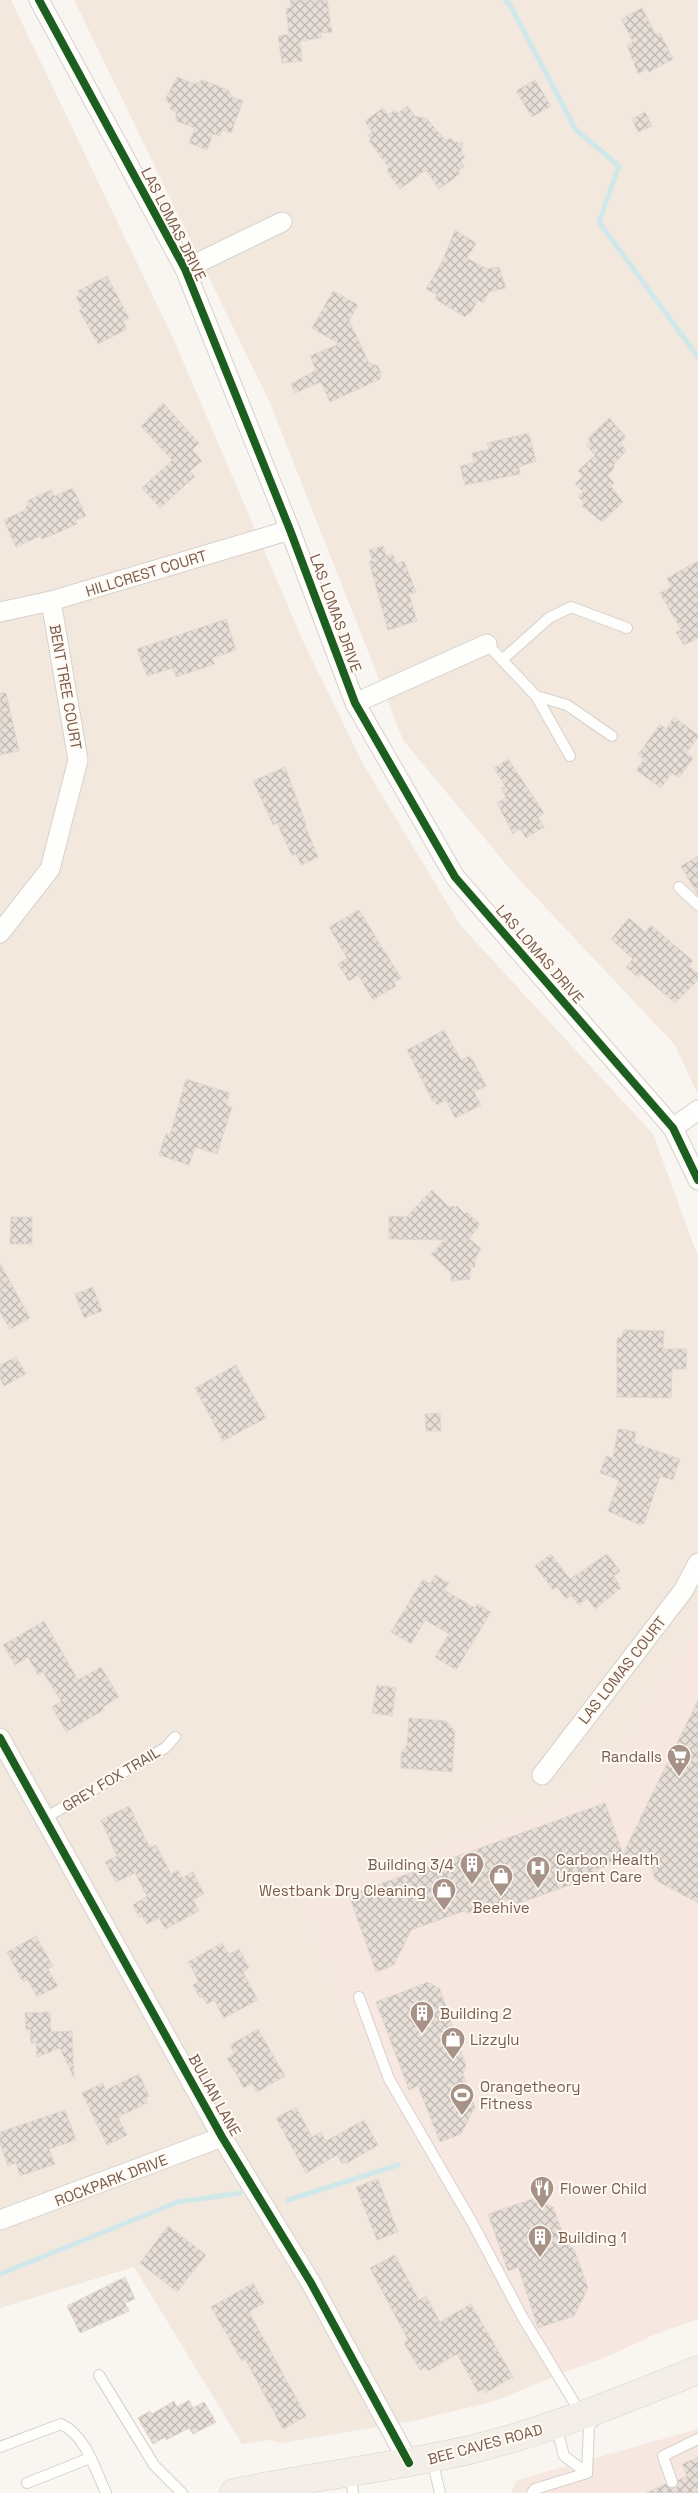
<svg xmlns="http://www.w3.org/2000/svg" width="698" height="2493" font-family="'Space Grotesk',sans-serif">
<defs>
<pattern id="building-cross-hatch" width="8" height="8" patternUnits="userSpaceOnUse" patternTransform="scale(1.25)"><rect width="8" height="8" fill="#e6ded7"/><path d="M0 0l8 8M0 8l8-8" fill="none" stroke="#bfb7b1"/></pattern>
</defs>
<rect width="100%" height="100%" fill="#f9f5f0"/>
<g fill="#f2e8de">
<polygon points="0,0 11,0 173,338 303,641 363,764 461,926 653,1134 698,1257 698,1623 597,1791 302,1899 382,2088 562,2373 495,2401 413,2421 281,2443 269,2440 242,2444 134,2267 0,2308"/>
<polygon points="74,0 698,0 698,1095 675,1045 515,875 403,740 270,403"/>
</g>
<g fill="#f6e8e1">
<polygon points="698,1623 698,2319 651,2336 609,2356 562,2373 382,2088 302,1899 597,1791"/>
<polygon points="698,2429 698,2493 511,2493 517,2480"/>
</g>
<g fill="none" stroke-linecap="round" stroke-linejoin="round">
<g stroke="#d0e8ea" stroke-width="5">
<polyline points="505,0 510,5 576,130 619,166 599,222 698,357"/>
<polyline points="288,2200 398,2165"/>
<polyline points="0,2274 178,2202 240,2193"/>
</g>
</g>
<g fill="url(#building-cross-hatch)" stroke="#e2d8d2">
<polygon points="290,0 327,0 332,32 320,33 321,38 300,41 302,61 282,63 278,36 289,34 286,8 291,8"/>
<polygon points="642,8 656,35 660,33 673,59 649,72 647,69 638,74 627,45 633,42 621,19"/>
<polygon points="177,77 195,84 203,80 228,90 232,97 243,101 231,133 222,130 220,136 213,134 207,150 189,143 195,128 176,121 176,111 170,109 172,105 165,100"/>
<polygon points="535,80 551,106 532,117 516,91"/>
<polygon points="407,106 415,116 426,118 446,141 451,138 454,142 463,143 461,152 465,157 461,161 464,166 458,171 460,174 439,189 426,170 400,189 389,174 387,169 389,168 369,141 371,140 368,135 372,132 365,121 383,108 388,115 395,110 398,113"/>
<polygon points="645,112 652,126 638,132 632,119"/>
<polygon points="455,230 476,243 467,258 487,269 499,267 506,288 489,292 483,303 478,300 470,314 468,313 465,317 435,299 437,295 426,289 441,264"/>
<polygon points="107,276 129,318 123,321 127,329 98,344 79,310 82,309 76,297 80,295 78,291"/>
<polygon points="333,291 358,305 349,320 369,363 378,366 381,373 380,379 330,402 321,382 295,393 291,384 316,370 310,356 339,344 312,328"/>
<polygon points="163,403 199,443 192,450 202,461 190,471 195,476 160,508 142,488 172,460 141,426"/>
<polygon points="609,418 626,437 621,442 626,451 614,464 614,469 607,475 614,483 611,486 623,502 602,522 582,506 584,503 578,497 583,492 575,484 583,476 578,471 595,455 586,445 590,441 588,438"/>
<polygon points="529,433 536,461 519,467 520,474 465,485 460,466 474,463 472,453 489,449 487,443"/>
<polygon points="73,488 86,516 76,520 77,524 55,534 42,539 40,536 16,547 4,520 25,510 29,500 51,490 54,496"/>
<polygon points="383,546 386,556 393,554 396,564 404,561 416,592 409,594 417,621 388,630 369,562 372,560 369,550"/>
<polygon points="698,561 698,638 684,645 676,632 681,630 660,593 671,587 667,578"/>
<polygon points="226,619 236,650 212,658 215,664 176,677 173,668 147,676 137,649"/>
<polygon points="0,693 6,693 19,751 0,755"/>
<polygon points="674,717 698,735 698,737 686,753 693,758 679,778 672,773 661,788 636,770 644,759 638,755 660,724 666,729"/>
<polygon points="508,759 544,813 538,817 544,827 526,838 520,829 513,834 497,803 506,797 501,788 505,786 494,768"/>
<polygon points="285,767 301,810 306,824 305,825 318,857 301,865 296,854 292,856 277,823 273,825 253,781"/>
<polygon points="698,856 698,895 681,866"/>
<polygon points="359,910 401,978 394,983 396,986 373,1000 358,975 349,981 338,964 347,958 329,927"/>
<polygon points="629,918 645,932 651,925 693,961 689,966 698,974 698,980 675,1003 641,974 638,977 626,967 633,959 611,939"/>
<polygon points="444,1030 461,1060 469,1056 474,1062 486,1086 474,1092 481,1105 455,1118 446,1100 437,1105 432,1100 407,1050"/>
<polygon points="186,1079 230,1093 226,1105 232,1107 217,1154 195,1147 189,1165 159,1155 166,1133 170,1135"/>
<polygon points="432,1190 449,1207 457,1206 465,1214 467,1212 480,1224 469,1239 481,1248 475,1259 475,1267 471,1267 470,1279 451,1281 451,1273 431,1254 444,1240 389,1239 389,1216 406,1217"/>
<polygon points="11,1217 32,1217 32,1244 10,1244"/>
<polygon points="0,1263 30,1318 10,1329 0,1312"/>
<polygon points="93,1287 102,1311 84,1318 75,1294"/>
<polygon points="624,1330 664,1331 663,1349 687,1349 686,1369 672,1369 671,1398 617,1397 617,1338 621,1338"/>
<polygon points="16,1357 26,1374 4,1386 0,1378 0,1365"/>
<polygon points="236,1365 266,1418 223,1441 195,1388"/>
<polygon points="440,1413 441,1431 426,1431 425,1414"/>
<polygon points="618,1429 636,1432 634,1443 680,1459 673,1480 660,1476 644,1524 641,1523 640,1525 608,1511 619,1480 600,1473 606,1456 613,1458"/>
<polygon points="551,1554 570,1579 607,1554 620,1571 614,1576 621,1588 595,1609 587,1598 579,1605 571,1595 566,1599 557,1587 553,1590 535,1566"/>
<polygon points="435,1575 449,1583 444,1590 475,1608 477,1604 491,1612 456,1670 435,1657 449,1634 425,1620 411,1644 391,1632 423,1579 430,1584"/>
<polygon points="44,1621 78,1680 101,1667 119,1697 103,1707 105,1709 66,1732 52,1707 61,1701 43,1672 38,1675 28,1657 15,1665 3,1645"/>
<polygon points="377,1685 396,1688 392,1716 372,1713"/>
<polygon points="698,1700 698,1903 655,1880 652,1868 623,1854"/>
<polygon points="409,1718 446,1721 455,1731 452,1772 401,1768 401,1753 407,1745"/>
<polygon points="605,1803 623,1854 619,1862 598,1869 595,1876 517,1904 510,1899 471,1914 464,1911 411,1930 394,1965 376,1972 349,1895"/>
<polygon points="129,1806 147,1842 152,1847 156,1845 171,1874 178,1870 182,1878 193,1872 204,1894 193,1900 199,1911 165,1929 159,1918 147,1924 142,1916 139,1917 133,1905 147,1896 135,1873 116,1882 105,1862 117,1856 101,1820"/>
<polygon points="36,1936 53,1966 48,1969 58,1986 37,1997 28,1980 23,1982 7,1952"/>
<polygon points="222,1943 229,1954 239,1949 249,1968 243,1972 258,2000 224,2018 214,2000 207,2004 202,1996 200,1998 193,1985 199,1982 188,1962"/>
<polygon points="428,1982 440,1989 466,2066 463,2074 475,2107 461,2134 440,2142 418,2086 409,2090 376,2002"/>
<polygon points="50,2012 51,2032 72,2031 74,2078 60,2048 37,2057 36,2043 31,2043 30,2029 26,2030 25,2013"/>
<polygon points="258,2029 285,2076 257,2092 252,2083 244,2088 227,2058 234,2054 230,2045"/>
<polygon points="139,2074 149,2096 145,2098 147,2103 118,2117 127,2135 107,2145 82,2093 103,2083 106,2090"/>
<polygon points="296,2107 312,2137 321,2132 326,2141 364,2120 378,2145 347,2163 342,2163 337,2155 306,2173 276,2118"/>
<polygon points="65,2110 76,2140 49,2149 55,2164 20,2176 16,2163 8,2166 0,2143 0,2132"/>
<polygon points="378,2179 398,2232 377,2240 356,2187"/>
<polygon points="535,2198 553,2207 567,2245 574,2249 588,2288 574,2316 538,2328 518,2267 508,2271 488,2214"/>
<polygon points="168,2226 206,2255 177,2292 140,2263"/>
<polygon points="395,2255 419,2300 426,2296 440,2322 471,2304 513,2377 485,2393 483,2389 478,2392 457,2354 428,2371 425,2367 420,2370 404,2343 408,2340 370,2268"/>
<polygon points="125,2277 135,2299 125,2303 129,2311 80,2333 67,2306"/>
<polygon points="253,2283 264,2303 249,2312 306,2416 283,2429 245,2359 242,2361 211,2307"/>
<polygon points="189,2400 193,2408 204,2402 216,2422 193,2434 189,2428 166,2440 165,2437 153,2444 138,2418 150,2411 152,2414 174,2401 177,2407"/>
<polygon points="698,2457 698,2493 646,2493 666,2484 670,2489 677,2487 678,2480 687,2476 682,2464"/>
</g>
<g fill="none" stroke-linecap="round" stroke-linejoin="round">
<defs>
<g id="lane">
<polyline points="487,644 536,696 570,756"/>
<polyline points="502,660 549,618 571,607 627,628"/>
<polyline points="536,696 567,705 612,736"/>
<polyline points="679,887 698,905"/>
<polyline points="45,1818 165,1748 175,1737"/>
<polyline points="359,1997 389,2079 473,2224 523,2318 581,2414"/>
<polyline points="99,2375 154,2465 182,2493"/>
<polyline points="556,2425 564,2456 587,2473"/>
<path d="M0,2447L61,2424C86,2436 95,2469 106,2493"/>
<polyline points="432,2459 440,2493"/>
<polyline points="587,2473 589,2426 598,2417"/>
<polyline points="351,2474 353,2493"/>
<polyline points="672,2482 663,2456 698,2439"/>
<polyline points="27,2483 90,2458"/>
<polyline points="532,2493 535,2489 587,2473"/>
</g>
<g id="street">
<polyline points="39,0 185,269 290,530 355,703 455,877 673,1128 698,1180"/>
<polyline points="185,269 282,222"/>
<polyline points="0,612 51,601 290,530"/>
<polyline points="355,703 487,644"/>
<polyline points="0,933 50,869 78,760 51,601"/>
<polyline points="673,1128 698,1110"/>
<polyline points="0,1738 222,2137 311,2283 409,2463"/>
<polyline points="542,1775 683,1591 698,1563"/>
<polyline points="0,2220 222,2137"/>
</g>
<path id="primary" d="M234,2493C312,2476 391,2468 469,2450C548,2431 623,2400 698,2370"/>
</defs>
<use href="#lane" stroke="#d7d1cb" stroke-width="12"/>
<use href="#street" stroke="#d7d1cb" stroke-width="21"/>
<use href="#primary" stroke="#dad1cc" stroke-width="29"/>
<use href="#lane" stroke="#fefefd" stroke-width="10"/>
<use href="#street" stroke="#fefefd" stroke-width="19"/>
<use href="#primary" stroke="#f3eee8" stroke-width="28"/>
<defs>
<g id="cycleway">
<polyline points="39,0 185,269 290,530 355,703 455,877 673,1128 698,1180"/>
<polyline points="0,1738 222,2137 311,2283 409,2463"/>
</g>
</defs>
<use href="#cycleway" stroke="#fffaf3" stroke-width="11"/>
<use href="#cycleway" stroke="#1b5e20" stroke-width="8"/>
</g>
<defs>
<symbol id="supermarket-pin" viewBox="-11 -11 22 30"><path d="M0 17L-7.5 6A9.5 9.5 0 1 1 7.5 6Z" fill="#a69286" stroke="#fffaf3"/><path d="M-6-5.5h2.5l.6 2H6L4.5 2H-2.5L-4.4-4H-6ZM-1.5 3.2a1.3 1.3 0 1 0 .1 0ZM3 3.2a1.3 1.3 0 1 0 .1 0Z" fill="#fff"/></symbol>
<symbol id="building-pin" viewBox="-11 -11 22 30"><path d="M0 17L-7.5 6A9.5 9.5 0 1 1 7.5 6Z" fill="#a69286" stroke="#fffaf3"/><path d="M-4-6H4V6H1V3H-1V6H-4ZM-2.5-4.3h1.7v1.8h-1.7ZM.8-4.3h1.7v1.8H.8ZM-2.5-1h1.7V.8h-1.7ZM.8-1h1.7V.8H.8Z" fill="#fff"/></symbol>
<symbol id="hospital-pin" viewBox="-11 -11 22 30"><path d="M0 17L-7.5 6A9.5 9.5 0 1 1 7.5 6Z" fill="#a69286" stroke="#fffaf3"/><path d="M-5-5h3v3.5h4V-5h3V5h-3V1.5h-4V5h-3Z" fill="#fff"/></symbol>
<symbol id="shop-pin" viewBox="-11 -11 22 30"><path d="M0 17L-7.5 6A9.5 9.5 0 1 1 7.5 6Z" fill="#a69286" stroke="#fffaf3"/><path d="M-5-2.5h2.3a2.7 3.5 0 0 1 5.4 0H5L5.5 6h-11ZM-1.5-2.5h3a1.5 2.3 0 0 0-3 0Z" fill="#fff"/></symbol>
<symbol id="stadium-pin" viewBox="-11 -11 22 30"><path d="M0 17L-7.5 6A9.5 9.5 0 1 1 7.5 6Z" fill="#a69286" stroke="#fffaf3"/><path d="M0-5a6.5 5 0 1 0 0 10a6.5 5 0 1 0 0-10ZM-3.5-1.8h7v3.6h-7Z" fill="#fff"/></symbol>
<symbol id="restaurant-pin" viewBox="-11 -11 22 30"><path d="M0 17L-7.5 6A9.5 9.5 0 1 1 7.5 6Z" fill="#a69286" stroke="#fffaf3"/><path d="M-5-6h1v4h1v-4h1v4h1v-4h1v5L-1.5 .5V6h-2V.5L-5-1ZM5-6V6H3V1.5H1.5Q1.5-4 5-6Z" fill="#fff"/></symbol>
</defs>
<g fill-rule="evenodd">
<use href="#supermarket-pin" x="665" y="1742" width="28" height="38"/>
<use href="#building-pin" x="458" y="1850" width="28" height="38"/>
<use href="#hospital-pin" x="524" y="1854" width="28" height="38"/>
<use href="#shop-pin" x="487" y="1862" width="28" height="38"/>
<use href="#shop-pin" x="430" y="1876" width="28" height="38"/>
<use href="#building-pin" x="408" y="1999" width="28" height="38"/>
<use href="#shop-pin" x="439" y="2025" width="28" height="38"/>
<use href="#stadium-pin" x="448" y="2081" width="28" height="38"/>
<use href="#restaurant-pin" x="528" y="2174" width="28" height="38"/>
<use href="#building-pin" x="526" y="2223" width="28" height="38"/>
</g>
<g text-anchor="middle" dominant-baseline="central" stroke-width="4" stroke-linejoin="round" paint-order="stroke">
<g font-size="15" fill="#7a5c4d" stroke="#fffaf3">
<text transform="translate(174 224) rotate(63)">LAS LOMAS DRIVE</text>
<text transform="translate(146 573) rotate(-17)">HILLCREST COURT</text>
<text transform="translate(336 613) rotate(70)">LAS LOMAS DRIVE</text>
<text transform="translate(66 687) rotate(80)">BENT TREE COURT</text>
<text transform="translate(540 954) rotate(49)">LAS LOMAS DRIVE</text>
<text transform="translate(622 1670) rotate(-52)">LAS LOMAS COURT</text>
<text transform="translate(111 1779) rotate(-31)">GREY FOX TRAIL</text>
<text transform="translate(215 2095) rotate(61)">BULIAN LANE</text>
<text transform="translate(111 2180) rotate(-21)">ROCKPARK DRIVE</text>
<text transform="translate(485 2444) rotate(-15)">BEE CAVES ROAD</text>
</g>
<g font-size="15" fill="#7a5c4d" stroke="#fffaf3" text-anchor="start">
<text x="662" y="1756" text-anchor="end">Randalls</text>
<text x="556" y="1859">Carbon Health<tspan x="556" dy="17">Urgent Care</tspan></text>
<text x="454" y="1864" text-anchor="end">Building 3/4</text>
<text x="426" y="1890" text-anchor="end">Westbank Dry Cleaning</text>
<text x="501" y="1907" text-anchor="middle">Beehive</text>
<text x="440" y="2013">Building 2</text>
<text x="470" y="2039">Lizzylu</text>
<text x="480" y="2086">Orangetheory<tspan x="480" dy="17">Fitness</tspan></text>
<text x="560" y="2188">Flower Child</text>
<text x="558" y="2237">Building 1</text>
</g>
</g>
</svg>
